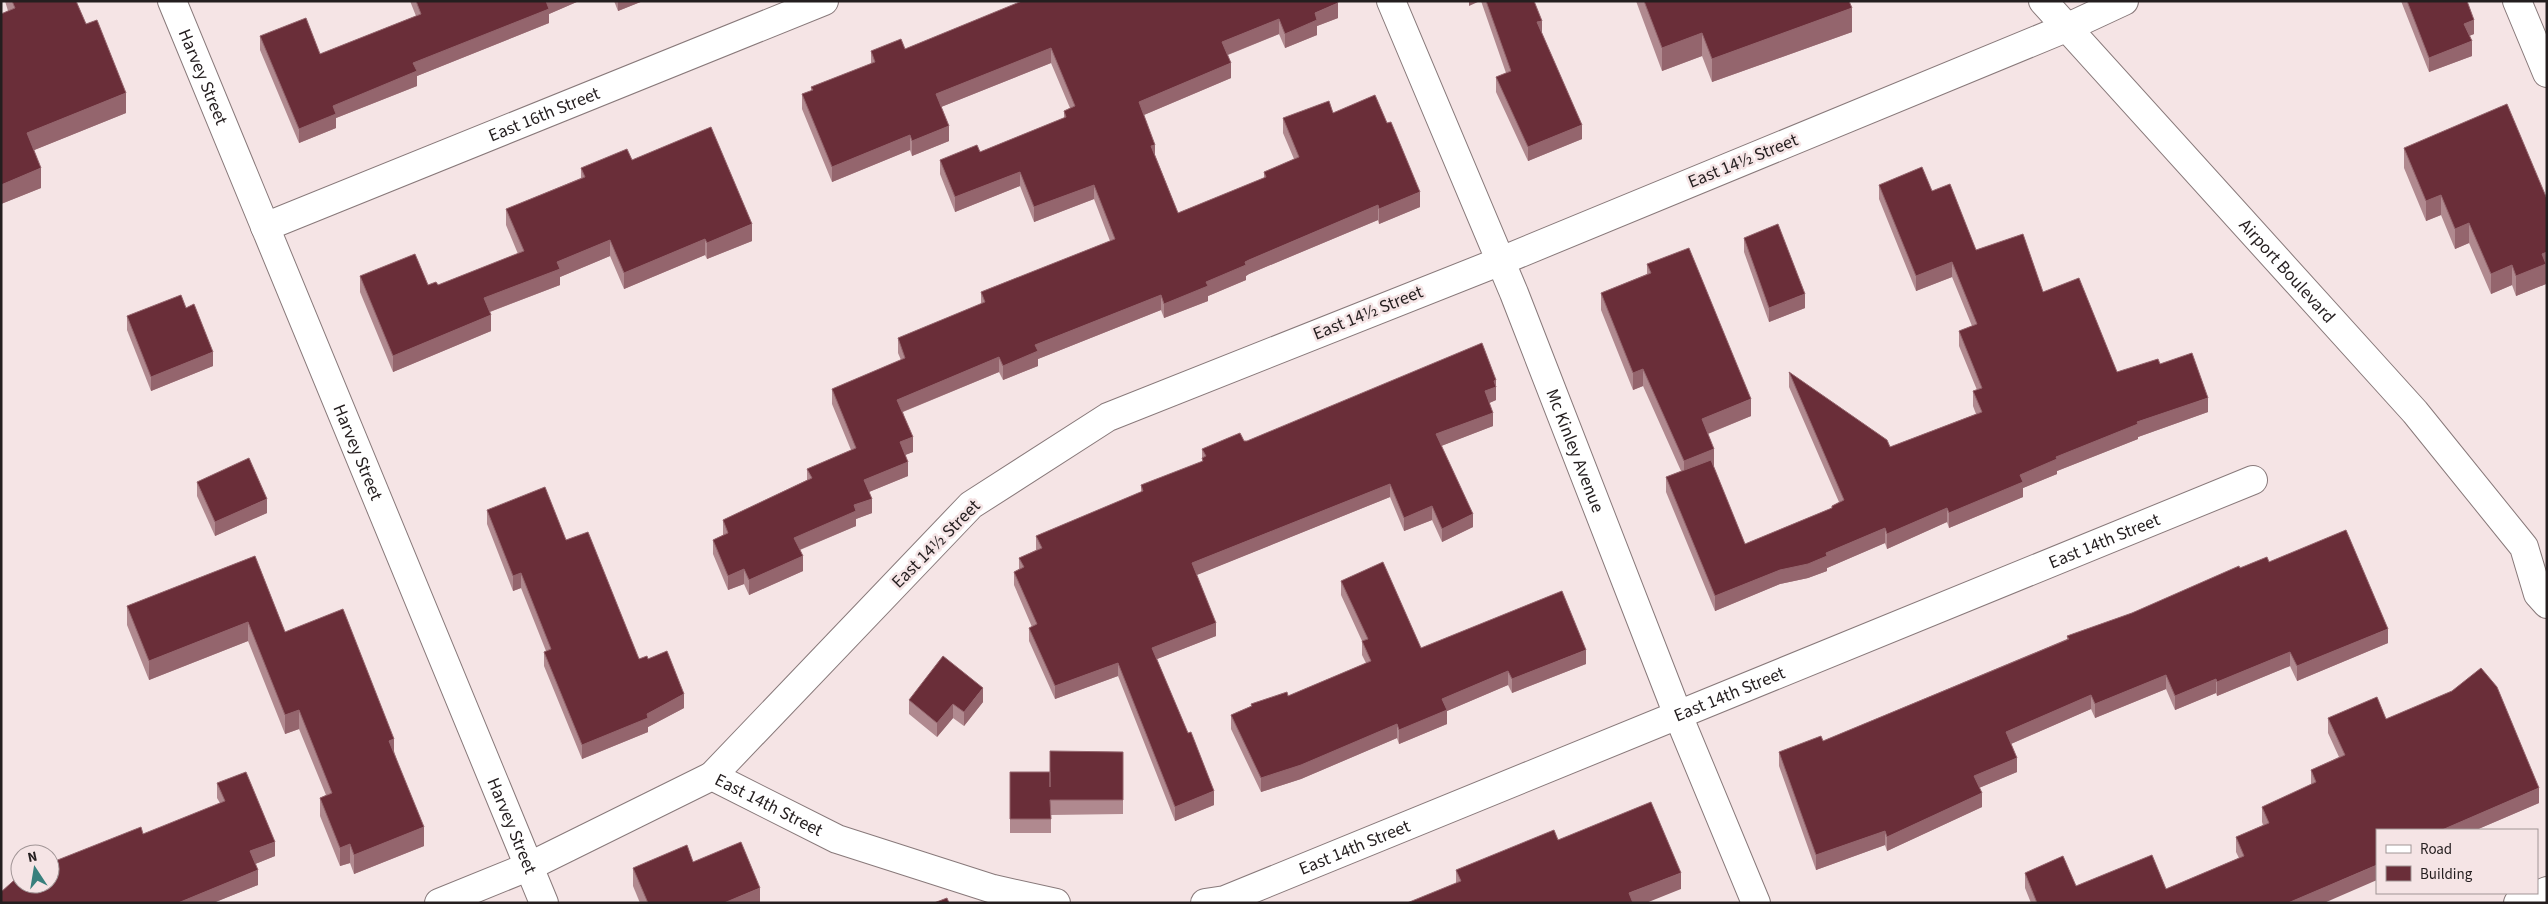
<svg xmlns="http://www.w3.org/2000/svg" width="2548" height="904" font-family="'Source Sans 3',sans-serif">
<rect width="100%" height="100%" fill="#f5e4e5"/>
<g fill="none" stroke-linecap="round" stroke-linejoin="round">
<defs>
<g id="minor">
<path id="s1" d="M172,1L544,903"/>
<path id="s2" d="M1391,1L1514,293L1678,715L1756,903"/>
<polyline points="2517,1 2547,73"/>
<path id="s3" d="M265,227L824,1"/>
<polyline points="712,776 971,505 1108,417 1501,261 2066,28 2124,1"/>
<path id="s4" d="M439,903L530,866L712,776L837,839L993,889L1056,903"/>
<path id="s5" d="M1205,903L1225,900L2253,480"/>
<polyline points="2518,903 2547,891"/>
</g>
<g id="major">
<path id="s6" d="M2043,1L2415,412L2524,547L2538,594L2547,604"/>
</g>
</defs>
<use href="#minor" stroke="#88797a" stroke-width="30"/>
<use href="#major" stroke="#88797a" stroke-width="30"/>
<use href="#minor" stroke="#fff" stroke-width="28"/>
<use href="#major" stroke="#fff" stroke-width="28"/>
</g>
<g fill="#b0898f">
<polygon points="5,1 76,1 86,24 126,113 34,150 41,188 1,204 1,14 8,11"/>
<polygon points="410,1 579,1 549,14 549,23 417,76 417,86 336,118 336,128 299,143 260,50 260,36 320,54 416,16"/>
<polygon points="614,1 643,1 618,11"/>
<polygon points="1022,1 1338,18 1317,26 1317,35 1285,48 1279,34 1228,55 1231,78 1144,115 1155,155 1178,213 1264,178 1264,172 1294,159 1283,133 1283,118 1333,113 1420,207 1379,224 1378,220 1249,274 1246,276 1246,280 1208,296 1208,301 1164,318 1161,310 1038,359 1038,366 1003,380 999,372 903,412 913,452 905,455 908,476 869,492 872,513 856,519 856,526 800,550 803,571 749,595 744,584 728,590 713,554 713,540 723,535 723,520 807,480 807,469 851,450 832,404 832,389 901,360 898,353 898,338 981,304 981,292 1110,241 1094,199 1034,222 1020,186 955,212 940,174 940,160 980,152 1064,118 1064,111 1070,108 1051,63 941,107 949,141 912,156 910,150 832,182 802,109 802,94 811,91 811,87 871,64 871,51 905,49"/>
<polygon points="1481,1 1534,1 1542,33 1582,139 1528,161 1496,92 1496,77 1506,73"/>
<polygon points="1636,1 1849,1 1852,32 1712,82 1702,56 1662,71"/>
<polygon points="2401,1 2467,1 2474,34 2469,36 2472,56 2429,72"/>
<polygon points="2404,148 2547,199 2547,272 2546,273 2546,284 2516,296 2512,285 2491,294 2469,243 2455,249 2441,215 2426,221 2404,168"/>
<polygon points="632,160 752,241 707,259 705,255 624,289 610,256 560,277 560,285 490,312 491,331 393,372 360,292 360,276 428,285 438,285 518,254 506,225 506,209 581,178 581,168"/>
<polygon points="1879,185 1932,191 1976,250 2043,292 2117,372 2160,364 2208,412 2138,437 2138,439 2057,471 2057,474 2023,488 2023,497 1949,528 1947,522 1887,549 1885,543 1827,568 1827,571 1808,578 1780,584 1715,611 1666,492 1666,477 1681,471 1643,386 1633,390 1601,310 1601,293 1647,274 1647,264 1751,416 1708,434 1714,466 1713,466 1745,544 1832,508 1832,506 1839,502 1789,387 1789,372 1890,447 1976,414 1973,406 1973,391 1977,390 1959,346 1959,331 1972,326 1952,277 1916,291 1879,199"/>
<polygon points="1744,238 1805,308 1769,322 1744,252"/>
<polygon points="186,308 213,366 151,391 127,330 127,316"/>
<polygon points="1496,380 1496,400 1489,403 1493,426 1441,446 1473,527 1442,542 1432,520 1404,531 1390,497 1196,575 1216,636 1157,659 1214,805 1175,821 1118,676 1055,699 1029,641 1029,628 1032,627 1014,585 1014,572 1019,569 1019,558 1036,550 1036,536 1141,492 1141,485 1202,462 1202,449 1244,441 1247,441"/>
<polygon points="197,482 267,513 215,536 197,496"/>
<polygon points="487,510 566,540 639,659 648,659 684,708 648,727 648,732 582,759 544,666 544,652 546,651 521,588 513,591 487,524"/>
<polygon points="255,556 285,632 394,751 424,846 354,874 350,863 340,866 320,816 320,798 326,795 299,729 285,734 248,641 149,680 127,625 127,606"/>
<polygon points="2269,562 2388,643 2297,681 2290,666 2217,696 2216,693 2175,710 2166,689 2095,718 2091,709 2011,744 2017,772 1979,788 1982,807 1887,851 1885,845 1816,870 1779,766 1779,752 1823,741 2067,639 2067,636 2132,613 2240,568"/>
<polygon points="1341,581 1421,648 1586,664 1512,693 1508,685 1447,711 1447,724 1399,744 1397,738 1301,779 1261,792 1231,729 1231,715 1251,706 1251,704 1288,696 1366,663 1362,655 1362,641 1341,595"/>
<polygon points="909,700 983,702 964,726 953,718 937,737 909,714"/>
<polygon points="2328,718 2386,719 2539,803 2476,830 2377,830 2324,903 2031,903 2025,888 2025,873 2076,886 2166,889 2239,858 2236,852 2236,837 2263,825 2262,822 2262,807 2311,785 2311,770 2339,757 2328,733"/>
<polygon points="1123,752 1123,814 1051,815 1051,833 1010,833 1010,772 1050,772"/>
<polygon points="217,783 275,856 255,864 258,885 213,903 1,903 220,803 217,798"/>
<polygon points="1558,840 1681,889 1456,883 1456,870"/>
<polygon points="633,868 760,903 640,903 633,886"/>
</g>
<g fill="#94656d">
<polygon points="546,1 579,1 549,14 549,23 417,76 417,86 336,118 336,128 299,143 299,129 333,106 413,63"/>
<polygon points="618,1 643,1 618,11"/>
<polygon points="1469,1 1480,1 1469,6"/>
<polygon points="1338,3 1338,18 1317,26 1317,35 1285,48 1285,34 1315,13"/>
<polygon points="1852,8 1852,32 1712,82 1712,59"/>
<polygon points="1279,19 1279,34 1222,57 1222,42"/>
<polygon points="2474,20 2474,34 2464,38 2464,24"/>
<polygon points="1542,21 1542,35 1537,22"/>
<polygon points="1702,33 1702,56 1662,71 1662,48"/>
<polygon points="2472,41 2472,56 2429,72 2429,58"/>
<polygon points="1051,48 1051,63 936,109 936,94"/>
<polygon points="1231,63 1231,78 1139,117 1139,102"/>
<polygon points="126,93 126,113 27,153 27,133"/>
<polygon points="1582,125 1582,139 1528,161 1528,147"/>
<polygon points="949,126 949,141 912,156 912,141"/>
<polygon points="910,135 910,150 832,182 832,167"/>
<polygon points="1155,145 1155,160 1151,146"/>
<polygon points="41,168 41,188 1,204 1,185"/>
<polygon points="1020,172 1020,186 955,212 955,197"/>
<polygon points="1094,185 1094,199 1034,222 1034,207"/>
<polygon points="1420,192 1420,207 1379,224 1379,209"/>
<polygon points="2441,195 2441,215 2426,221 2426,201"/>
<polygon points="1378,205 1378,220 1249,274 1246,276 1246,280 1208,296 1208,301 1164,318 1164,304 1245,262"/>
<polygon points="2469,223 2469,243 2455,249 2455,229"/>
<polygon points="752,224 752,241 707,259 707,243"/>
<polygon points="705,239 705,255 624,289 624,273"/>
<polygon points="610,240 610,256 560,277 560,285 484,314 484,298 557,262"/>
<polygon points="2547,252 2547,272 2546,273 2546,284 2516,296 2516,276 2542,254"/>
<polygon points="1952,262 1952,277 1916,291 1916,276"/>
<polygon points="2512,265 2512,285 2491,294 2491,274"/>
<polygon points="1805,294 1805,308 1769,322 1769,308"/>
<polygon points="1161,295 1161,310 1038,359 1038,366 1003,380 1003,366 1035,345"/>
<polygon points="491,315 491,331 393,372 393,356"/>
<polygon points="213,352 213,366 151,391 151,377"/>
<polygon points="999,357 999,372 897,414 897,400"/>
<polygon points="1643,369 1643,386 1633,390 1633,373"/>
<polygon points="1496,380 1496,400 1485,405 1485,391 1494,381"/>
<polygon points="2208,398 2208,412 2138,437 2138,439 2057,471 2057,474 2023,488 2023,497 1949,528 1949,513 2020,475 2056,457 2137,422"/>
<polygon points="1751,399 1751,416 1702,436 1702,419"/>
<polygon points="1493,413 1493,426 1436,448 1436,434"/>
<polygon points="913,437 913,452 900,457 900,442"/>
<polygon points="1714,449 1714,466 1684,478 1684,461"/>
<polygon points="908,462 908,476 864,494 864,480"/>
<polygon points="1390,484 1390,497 1192,577 1192,563"/>
<polygon points="267,499 267,513 215,536 215,522"/>
<polygon points="872,499 872,513 856,519 856,526 794,552 794,538 854,505"/>
<polygon points="1432,506 1432,520 1404,531 1404,518"/>
<polygon points="1947,508 1947,522 1887,549 1887,534"/>
<polygon points="1473,514 1473,527 1442,542 1442,529"/>
<polygon points="1885,528 1885,543 1827,568 1827,571 1808,578 1780,584 1715,611 1715,596 1780,570 1826,553"/>
<polygon points="803,556 803,571 749,595 749,580"/>
<polygon points="744,569 744,584 728,590 728,576"/>
<polygon points="521,573 521,588 513,591 513,576"/>
<polygon points="248,622 248,641 149,680 149,661"/>
<polygon points="1216,623 1216,636 1152,661 1152,648"/>
<polygon points="2388,629 2388,643 2297,681 2297,666"/>
<polygon points="1586,650 1586,664 1512,693 1512,679"/>
<polygon points="2290,652 2290,666 2217,696 2217,682"/>
<polygon points="1118,663 1118,676 1055,699 1055,686"/>
<polygon points="1508,671 1508,685 1447,711 1447,724 1399,744 1399,730 1442,699"/>
<polygon points="2166,675 2166,689 2095,718 2095,704"/>
<polygon points="2216,679 2216,693 2175,710 2175,696"/>
<polygon points="983,688 983,702 964,726 964,712"/>
<polygon points="684,694 684,708 648,727 648,732 582,759 582,745 647,714"/>
<polygon points="2091,695 2091,709 2006,746 2006,732"/>
<polygon points="953,704 953,718 937,737 937,723"/>
<polygon points="299,710 299,729 285,734 285,715"/>
<polygon points="1397,724 1397,738 1301,779 1261,792 1261,778"/>
<polygon points="394,739 394,758 389,741"/>
<polygon points="2017,758 2017,772 1974,790 1974,776"/>
<polygon points="2539,788 2539,803 2476,830 2442,830"/>
<polygon points="1214,791 1214,805 1175,821 1175,807"/>
<polygon points="1982,793 1982,807 1887,851 1887,837"/>
<polygon points="424,827 424,846 354,874 354,855"/>
<polygon points="1885,831 1885,845 1816,870 1816,855"/>
<polygon points="275,842 275,856 250,866 250,851"/>
<polygon points="350,844 350,863 340,866 340,848"/>
<polygon points="2377,865 2377,880 2324,903 2288,903"/>
<polygon points="258,870 258,885 213,903 178,903"/>
<polygon points="1681,873 1681,889 1646,903 1629,903 1629,893"/>
<polygon points="760,888 760,903 724,903"/>
</g>
<g fill="#6a2e39" stroke="#94656d">
<polygon points="12,1 76,1 86,24 97,20 126,93 27,133 41,168 1,185 1,14 15,8"/>
<polygon points="416,1 546,1 549,9 413,63 417,71 333,106 336,114 299,129 260,36 306,18 320,54 421,14"/>
<polygon points="1022,1 1337,1 1338,3 1315,13 1317,20 1285,34 1279,19 1222,42 1231,63 1139,102 1155,145 1151,146 1178,213 1266,177 1264,172 1299,157 1283,118 1329,101 1333,113 1375,95 1387,123 1391,122 1420,192 1379,209 1378,205 1249,260 1245,262 1246,265 1206,282 1208,286 1164,304 1161,295 1035,345 1038,351 1003,366 999,357 897,400 913,437 900,442 908,462 864,480 872,499 854,505 856,511 794,538 803,556 749,580 744,569 728,576 713,540 728,533 723,520 812,478 807,469 856,448 832,389 905,358 898,338 985,302 981,292 1115,239 1094,185 1034,207 1020,172 955,197 940,160 977,145 980,152 1066,117 1064,111 1075,106 1051,48 936,94 949,126 912,141 910,135 832,167 802,94 813,90 811,87 875,62 871,51 901,39 905,49"/>
<polygon points="1486,1 1534,1 1542,21 1537,22 1582,125 1528,147 1496,77 1511,71"/>
<polygon points="1644,1 1849,1 1852,8 1712,59 1702,33 1662,48"/>
<polygon points="2407,1 2467,1 2474,20 2464,24 2472,41 2429,58"/>
<polygon points="2507,104 2547,199 2547,252 2542,254 2546,264 2516,276 2512,265 2491,274 2469,223 2455,229 2441,195 2426,201 2404,148"/>
<polygon points="711,127 752,224 707,243 705,239 624,273 610,240 557,262 560,269 484,298 491,315 393,356 360,276 415,254 428,285 436,282 438,285 524,251 506,209 585,177 581,168 627,149 632,160"/>
<polygon points="1922,167 1932,191 1950,184 1976,250 2023,234 2043,292 2079,278 2117,372 2158,359 2160,364 2192,353 2208,398 2137,422 2138,424 2056,457 2057,459 2020,475 2023,482 1949,513 1947,508 1887,534 1885,528 1826,553 1827,556 1808,564 1780,570 1715,596 1666,477 1711,460 1745,544 1832,508 1832,506 1844,500 1789,372 1887,440 1890,447 1982,412 1973,391 1982,388 1959,331 1977,324 1952,262 1916,276 1879,185"/>
<polygon points="1778,224 1805,294 1769,308 1744,238"/>
<polygon points="1689,248 1751,399 1702,419 1714,449 1684,461 1643,369 1633,373 1601,293 1651,273 1647,264"/>
<polygon points="181,295 186,308 194,304 213,352 151,377 127,316"/>
<polygon points="1482,343 1496,380 1494,381 1496,387 1485,391 1493,413 1436,434 1473,514 1442,529 1432,506 1404,518 1390,484 1192,563 1216,623 1152,648 1188,733 1191,732 1214,791 1175,807 1118,663 1055,686 1029,628 1037,624 1014,572 1024,567 1019,558 1042,548 1036,536 1143,491 1141,485 1203,461 1202,458 1206,456 1202,449 1240,433 1244,441 1247,441"/>
<polygon points="249,458 267,499 215,522 197,482"/>
<polygon points="545,487 566,540 588,532 639,659 647,656 648,659 667,651 684,694 647,714 648,718 582,745 544,652 551,649 521,573 513,576 487,510"/>
<polygon points="2346,530 2388,629 2297,666 2290,652 2217,682 2216,679 2175,696 2166,675 2095,704 2091,695 2006,732 2017,758 1974,776 1982,793 1887,837 1885,831 1816,855 1779,752 1821,736 1823,741 2069,639 2067,636 2132,613 2239,566 2240,568 2267,557 2269,562"/>
<polygon points="255,556 285,632 343,609 394,739 389,741 424,827 354,855 350,844 340,848 320,798 332,793 299,710 285,715 248,622 149,661 127,606"/>
<polygon points="1383,562 1421,648 1562,591 1586,650 1512,679 1508,671 1442,699 1447,710 1399,730 1397,724 1301,765 1261,778 1231,715 1252,706 1251,704 1287,692 1288,696 1371,661 1362,641 1368,639 1341,581"/>
<polygon points="943,656 983,688 964,712 953,704 937,723 909,700"/>
<polygon points="2481,668 2497,687 2539,788 2442,830 2377,830 2377,865 2288,903 2037,903 2025,873 2063,856 2076,886 2152,855 2166,889 2244,856 2236,837 2269,823 2262,807 2316,782 2311,770 2345,755 2328,718 2377,697 2386,719 2452,691"/>
<polygon points="1050,751 1123,752 1123,800 1050,800 1051,819 1010,819 1010,772 1050,772 1050,787"/>
<polygon points="246,772 275,842 250,851 258,870 178,903 1,903 1,892 20,875 20,884 50,884 50,863 141,827 143,834 225,801 217,783"/>
<polygon points="1651,802 1681,873 1629,893 1633,903 1407,903 1461,881 1456,870 1554,830 1558,840"/>
<polygon points="741,842 760,888 724,903 648,903 633,868 687,845 693,862"/>
<polygon points="947,898 949,903 934,903"/>
</g>
<g text-anchor="middle" dominant-baseline="central" stroke-width="5" stroke-linejoin="round" paint-order="stroke">
<g font-size="18" fill="#241e1f" stroke="#f5e4e5">
<text stroke="none"><textPath href="#s1" startOffset="82">Harvey Street</textPath></text>
<text stroke="none"><textPath href="#s3" startOffset="301">East 16th Street</textPath></text>
<text transform="translate(1743 161) rotate(-22)">East 14½ Street</text>
<text stroke="none"><textPath href="#s6" startOffset="364">Airport Boulevard</textPath></text>
<text transform="translate(1368 313) rotate(-22)">East 14½ Street</text>
<text stroke="none"><textPath href="#s2" startOffset="486">Mc Kinley Avenue</textPath></text>
<text stroke="none"><textPath href="#s1" startOffset="488">Harvey Street</textPath></text>
<text stroke="none"><textPath href="#s5" startOffset="970">East 14th Street</textPath></text>
<text transform="translate(936 544) rotate(-45)">East 14½ Street</text>
<text stroke="none"><textPath href="#s5" startOffset="565">East 14th Street</textPath></text>
<text stroke="none"><textPath href="#s4" startOffset="365">East 14th Street</textPath></text>
<text stroke="none"><textPath href="#s1" startOffset="892">Harvey Street</textPath></text>
<text stroke="none"><textPath href="#s5" startOffset="160">East 14th Street</textPath></text>
</g>
</g>
<rect width="2548" height="904" fill="none" stroke="#241e1f" stroke-width="5"/>
<rect x="2376" y="829" width="162" height="65" fill="#f5e4e5" stroke="#a19596"/>
<rect x="2386" y="845" width="25" height="8" fill="#ffffff" stroke="#a19596"/>
<text x="2420" y="854" font-size="15" fill="#241e1f">Road</text>
<rect x="2386" y="866" width="25" height="15" fill="#6a2e39" stroke="#a19596"/>
<text x="2420" y="879" font-size="15" fill="#241e1f">Building</text>
<g transform="translate(35 869) rotate(348)"><circle r="24" fill="#f5e4e5" stroke="#a19596"/>
<path d="M0-4L9 19L0 12L-9 19Z" fill="#38807d"/>
<text y="-8" font-size="14" font-weight="bold" text-anchor="middle" fill="#241e1f">N</text>
</g>
</svg>
